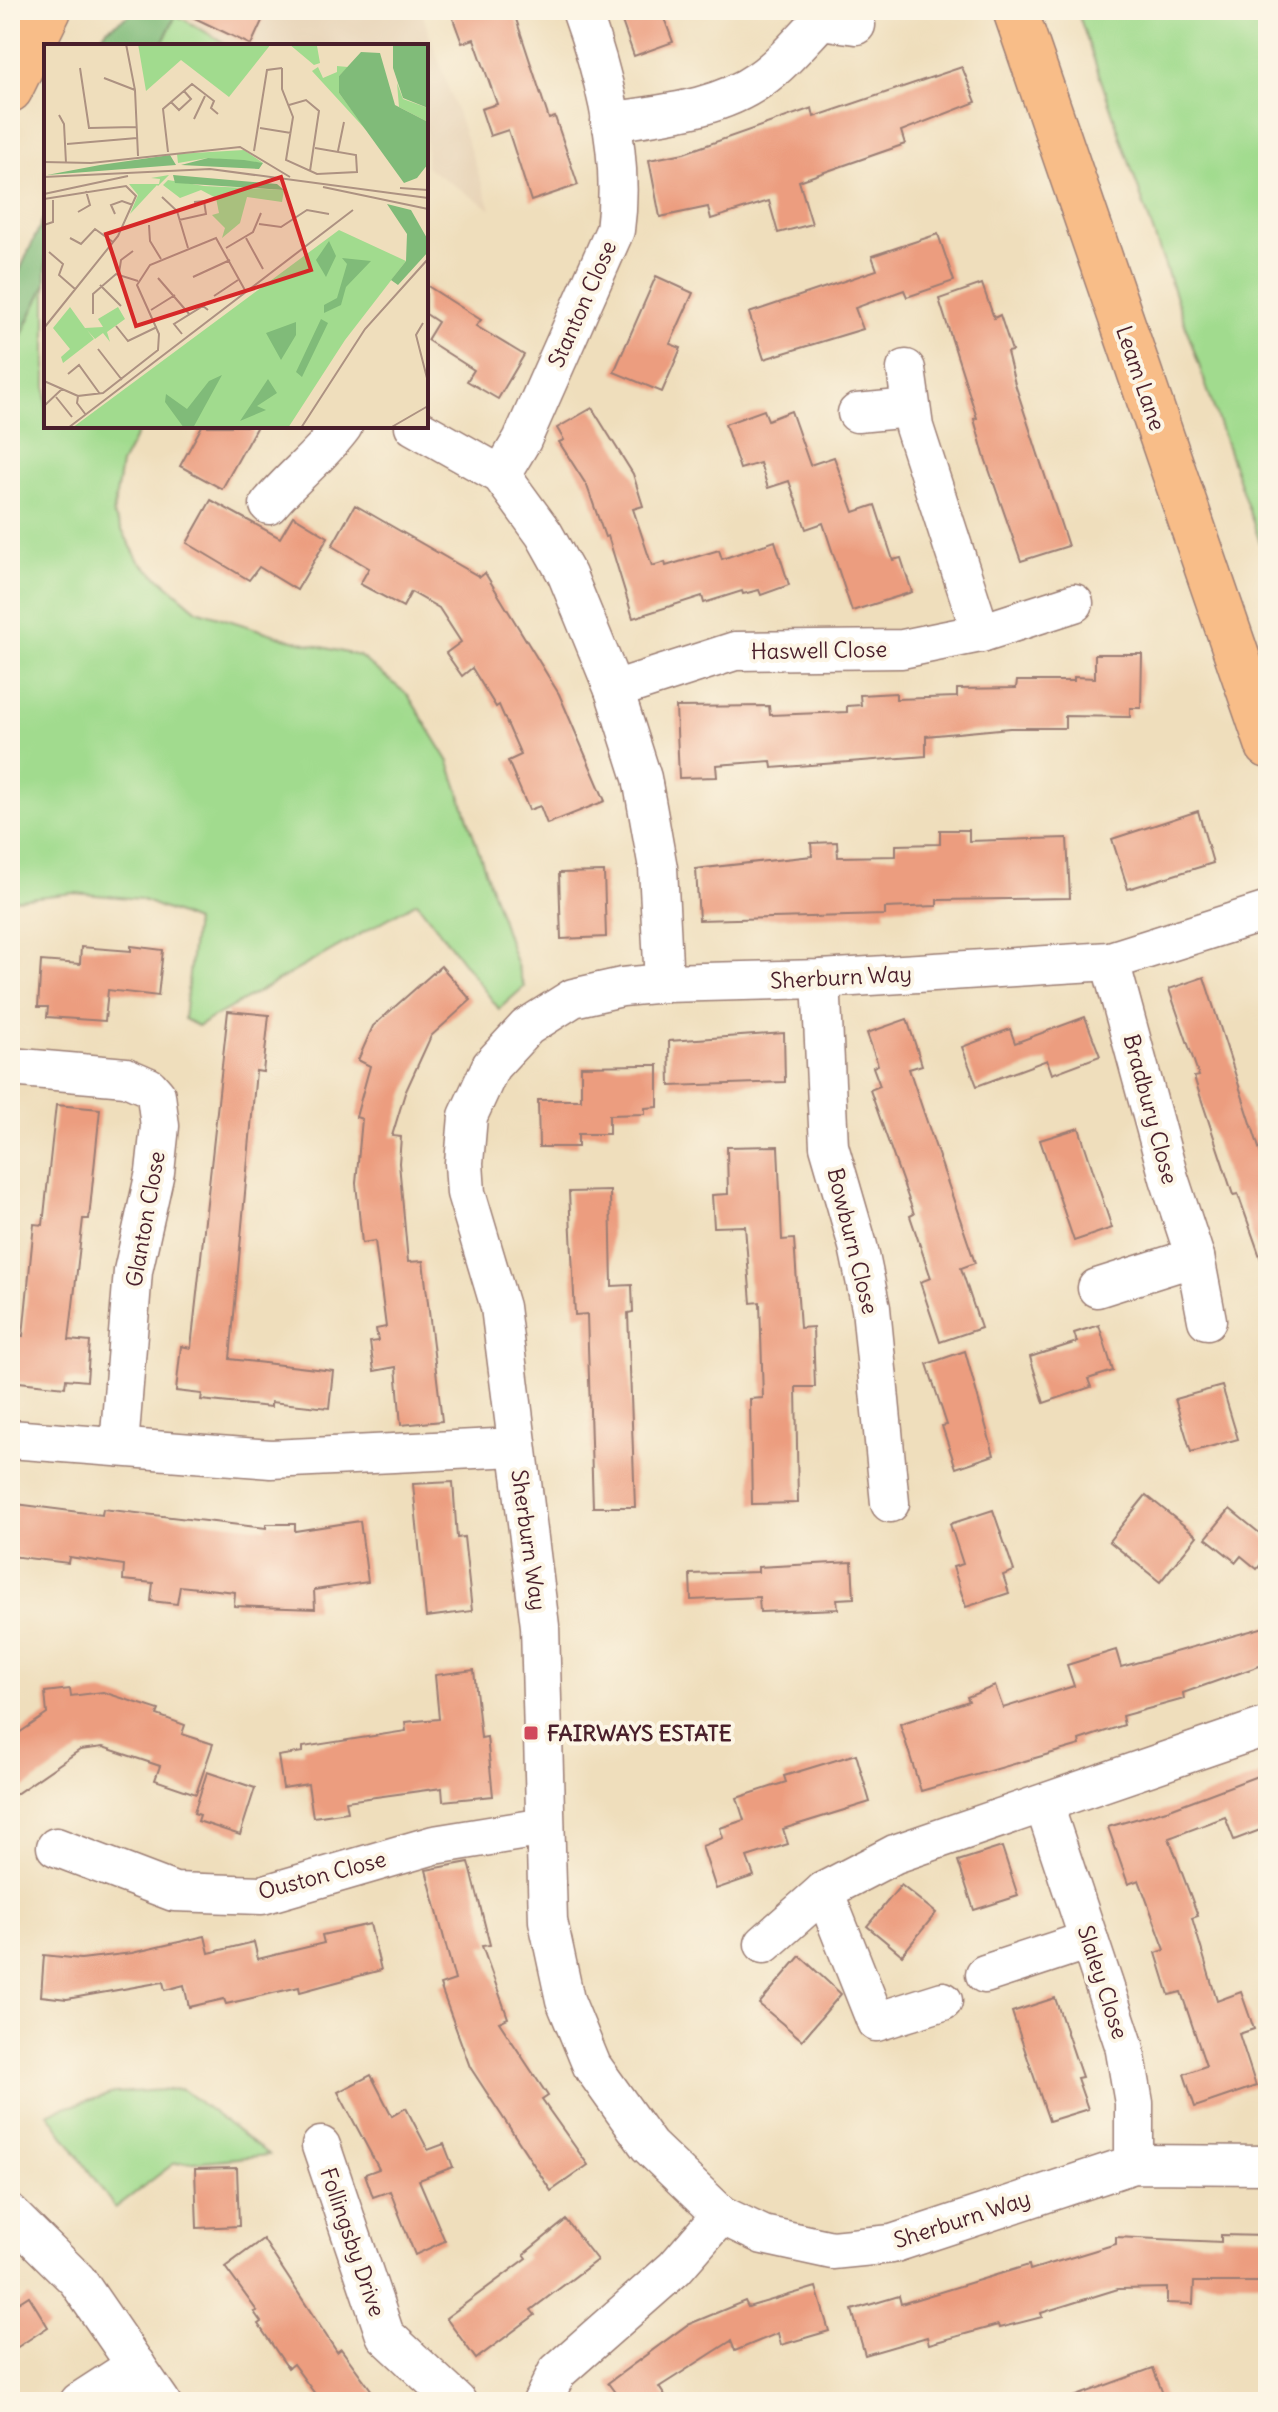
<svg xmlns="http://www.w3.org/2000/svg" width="1278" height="2412" font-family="Delius,sans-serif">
<rect width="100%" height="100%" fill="#fcf5e5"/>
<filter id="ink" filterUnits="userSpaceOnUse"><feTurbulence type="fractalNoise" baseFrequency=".0125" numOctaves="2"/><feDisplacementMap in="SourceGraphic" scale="16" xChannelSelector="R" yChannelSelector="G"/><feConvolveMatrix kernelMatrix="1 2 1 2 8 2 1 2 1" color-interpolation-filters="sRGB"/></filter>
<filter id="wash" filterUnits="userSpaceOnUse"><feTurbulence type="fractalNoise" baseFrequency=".006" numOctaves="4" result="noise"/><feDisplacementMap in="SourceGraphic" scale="32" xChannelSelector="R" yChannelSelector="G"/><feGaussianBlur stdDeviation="1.8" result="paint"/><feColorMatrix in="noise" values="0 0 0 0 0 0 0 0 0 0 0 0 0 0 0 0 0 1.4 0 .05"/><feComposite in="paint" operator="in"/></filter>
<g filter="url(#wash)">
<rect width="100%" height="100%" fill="#efdebc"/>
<polygon fill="#e6d1b4" points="169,10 421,10 491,209 426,167 426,46 230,46"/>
<g fill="#a1db8e" stroke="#767d5c" stroke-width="2">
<polygon points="1077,10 1268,10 1268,566"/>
<polygon points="176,15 230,46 161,46"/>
<polygon points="46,284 46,426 141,426 121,464 113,514 139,561 197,610 285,638 359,656 408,695 449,762 524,987 499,1009 417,902 198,1026 184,1019 195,921 140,899 74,893 10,900 10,359"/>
<polygon points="182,2089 269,2155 173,2164 115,2208 48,2113 114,2093"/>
</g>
<g fill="#80bb79" stroke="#656d52" stroke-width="2">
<polygon points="137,10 176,15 161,46 95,46 107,29"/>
<polygon points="46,213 46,284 10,359 10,292"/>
</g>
<g id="blocks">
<g fill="#ec9d7f">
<polygon points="178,10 267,10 251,45"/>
<polygon points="471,10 513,10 549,119 555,117 578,185 531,201 508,130 490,136 481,109 497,104 474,39 462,43 452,16"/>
<polygon points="618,10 661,10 673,42 634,56"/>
<polygon points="962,67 976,102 901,131 905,144 799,181 812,224 778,233 769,201 711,219 708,207 660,217 649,160 684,153 812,108 814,117"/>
<polygon points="938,234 954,281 907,297 904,290 855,308 863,329 764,359 749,313 877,270 872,256"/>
<polygon points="656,276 693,293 670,344 681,348 662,392 614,372"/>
<polygon points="982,284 994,318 1000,315 1012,351 1007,352 1015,384 1068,546 1021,561 984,455 974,419 977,418 939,299"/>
<polygon points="426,285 481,320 476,326 524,355 498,399 467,381 474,370 427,340 438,322 426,314"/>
<polygon points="592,408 633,474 643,506 633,509 652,566 665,562 666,566 719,550 722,559 775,541 789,585 761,595 759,590 743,594 742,591 704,603 702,596 633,618 608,536 605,537 587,486 559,442 564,440 557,428"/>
<polygon points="764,410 768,420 791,411 810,465 834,457 854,512 875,505 893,560 901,558 912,592 852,611 823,523 806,529 789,481 768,488 760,463 740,469 725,424"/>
<polygon points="202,426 257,426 222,489 180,466"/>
<polygon points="211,500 280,538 293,516 328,537 297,590 259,567 249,580 187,543"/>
<polygon points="355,505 480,577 485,573 559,694 605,801 547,824 540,806 529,810 508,761 521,755 499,705 496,707 472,668 462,676 446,653 461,642 439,608 411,592 403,607 360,584 369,568 332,546"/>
<polygon points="1095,654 1142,654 1141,708 1130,708 1130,717 1065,716 1065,728 1010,728 926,736 926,756 772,768 771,761 716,765 717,777 679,778 676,707 769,706 770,715 847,712 847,706 861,705 860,695 896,693 896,699 957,697 957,689 1016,688 1017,681 1074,681 1074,677 1095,678"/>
<polygon points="1198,811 1213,863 1128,889 1112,839"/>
<polygon points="940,830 969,830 969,841 1067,838 1070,898 937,900 937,906 885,908 885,915 699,920 696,869 812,856 811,843 837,842 838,857 896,856 896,845 940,844"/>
<polygon points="604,872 606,937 561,939 559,873"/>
<polygon points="131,946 163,950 158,996 108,990 105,1021 47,1017 48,1007 38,1007 41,961 80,964 81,947 131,951"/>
<polygon points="441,966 471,1000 431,1036 405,1093 392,1136 401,1137 399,1163 408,1262 423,1261 442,1421 401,1425 396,1367 374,1371 370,1342 378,1341 376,1329 386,1327 375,1241 362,1243 356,1183 362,1119 356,1117 370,1066 358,1060 373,1026"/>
<polygon points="1204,977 1268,1176 1268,1267 1264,1268 1238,1194 1233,1195 1194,1077 1199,1076 1169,989"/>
<polygon points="228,1011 269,1015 263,1072 256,1071 230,1359 333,1371 329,1408 271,1402 271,1407 201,1400 202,1394 176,1391 181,1346 191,1348"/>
<polygon points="1085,1017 1100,1056 1052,1074 1047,1060 977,1086 962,1047 1010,1029 1015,1043"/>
<polygon points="907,1019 922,1065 909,1069 975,1263 961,1268 981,1328 940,1342 920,1282 931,1278 910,1216 914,1214 870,1090 880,1086 873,1067 878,1065 867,1033"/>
<polygon points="784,1033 785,1082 670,1086 669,1041"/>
<polygon points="643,1065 658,1065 658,1107 645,1108 645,1114 609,1115 609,1134 578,1134 578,1147 539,1147 538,1100 581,1100 581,1066"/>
<polygon points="56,1105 100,1109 89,1219 83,1219 69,1340 90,1342 87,1381 66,1379 65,1387 10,1381 10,1334 23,1336 34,1224 43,1225"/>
<polygon points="1079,1128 1112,1228 1074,1241 1040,1140"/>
<polygon points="778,1146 782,1240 794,1239 800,1328 813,1327 815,1387 796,1387 798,1503 752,1504 750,1399 763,1398 760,1302 751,1303 745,1226 714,1227 712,1195 728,1194 727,1147"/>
<polygon points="610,1191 612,1286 632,1285 633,1312 628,1313 635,1507 593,1507 587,1314 575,1315 569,1192"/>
<polygon points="1099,1325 1113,1371 1088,1379 1091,1387 1044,1403 1030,1357 1077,1342 1074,1333"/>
<polygon points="965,1351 994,1455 956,1468 942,1426 947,1425 927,1364"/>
<polygon points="1222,1386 1238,1439 1191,1452 1175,1399"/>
<polygon points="453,1482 457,1538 464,1537 472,1611 426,1617 413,1484"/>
<polygon points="1146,1495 1197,1536 1160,1582 1109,1541"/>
<polygon points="16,1504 102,1515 103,1509 266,1528 266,1524 295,1524 295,1531 360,1521 368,1582 314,1590 315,1609 234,1606 235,1592 180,1586 177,1604 151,1601 153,1583 123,1580 124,1565 69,1557 68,1563 10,1556"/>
<polygon points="1230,1509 1268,1540 1268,1555 1257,1569 1241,1556 1236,1562 1206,1538"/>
<polygon points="993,1510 1014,1571 1003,1575 1009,1593 966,1607 953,1567 963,1564 950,1524"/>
<polygon points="852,1562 854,1598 837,1599 838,1609 760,1612 759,1597 691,1600 690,1574 758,1572 758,1567"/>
<polygon points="1268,1626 1268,1663 1183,1693 1184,1699 1122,1716 1124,1725 1079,1740 1080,1745 921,1791 900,1724 969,1701 967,1697 995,1686 1003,1708 1074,1686 1067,1665 1116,1650 1121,1667"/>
<polygon points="474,1670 481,1738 487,1737 493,1796 443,1801 442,1788 346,1801 348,1812 313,1817 308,1784 283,1788 278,1756 303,1752 303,1747 406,1731 405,1722 439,1719 435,1675"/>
<polygon points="70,1689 71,1696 103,1692 159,1710 157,1715 185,1725 182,1734 213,1744 196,1794 155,1780 160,1766 103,1747 80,1750 10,1798 10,1739 47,1714 45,1692"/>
<polygon points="856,1754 870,1802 783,1829 788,1844 747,1857 754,1876 716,1889 702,1846 723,1838 720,1828 744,1820 737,1798 786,1782 784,1776"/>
<polygon points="207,1772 255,1788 240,1835 198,1821 200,1815 194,1813"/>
<polygon points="1268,1772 1268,1827 1234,1840 1225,1817 1169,1838 1198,1916 1192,1918 1217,2001 1241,1992 1254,2029 1239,2034 1256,2086 1195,2107 1184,2074 1206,2066 1181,1992 1169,1995 1156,1953 1165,1950 1139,1880 1128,1884 1108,1827 1170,1809"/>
<polygon points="1002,1847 1018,1896 974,1910 958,1861"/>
<polygon points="469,1862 490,1945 482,1946 508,2018 499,2022 548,2096 542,2100 588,2165 551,2191 470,2067 440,1985 455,1980 426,1870"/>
<polygon points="901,1885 936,1913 902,1955 867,1926"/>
<polygon points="370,1924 381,1970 300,1992 299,1987 226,2004 224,1999 189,2007 184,1985 165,1990 163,1982 67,1999 41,1996 44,1955 81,1959 132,1953 205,1936 209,1953 254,1942 258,1959 324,1943 322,1935"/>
<polygon points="800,1956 841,1994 802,2040 759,2004"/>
<polygon points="1055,1998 1082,2077 1077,2078 1088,2109 1049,2121 1012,2012"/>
<polygon points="371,2075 392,2116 406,2108 428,2150 444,2144 453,2167 419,2180 445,2241 415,2255 390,2191 373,2197 365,2174 379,2169 338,2092"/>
<polygon points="237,2168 239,2226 197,2228 195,2169"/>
<polygon points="566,2220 597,2260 531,2310 535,2315 476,2359 446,2318 527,2258 524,2254"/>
<polygon points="1221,2235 1266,2236 1265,2282 1194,2282 1193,2304 1167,2303 1167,2288 1118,2289 1041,2313 1042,2317 999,2328 998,2325 929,2344 927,2337 865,2355 852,2310 899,2296 901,2304 1029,2265 1030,2270 1116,2244 1116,2237 1221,2242"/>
<polygon points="263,2239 337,2352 341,2349 380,2402 321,2402 293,2364 288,2368 258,2324 261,2322 254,2312 257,2311 225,2267"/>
<polygon points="816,2287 829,2331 781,2345 778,2333 735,2351 731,2341 659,2387 669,2402 622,2402 608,2383 687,2325 745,2301 748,2307"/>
<polygon points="29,2296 48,2327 10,2352 10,2308"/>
<polygon points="1153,2368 1166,2402 1069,2402 1068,2399"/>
</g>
</g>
</g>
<g filter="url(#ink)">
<use href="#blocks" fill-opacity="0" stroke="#9c7e74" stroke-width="2"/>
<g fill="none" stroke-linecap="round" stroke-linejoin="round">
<defs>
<g id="minor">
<path d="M610,122C659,114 717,110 759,80C783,63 801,41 821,20L856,25"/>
<polyline points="906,369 914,427 981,633"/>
<polyline points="857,413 910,408"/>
<polyline points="414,426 501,475 544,534 567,575 614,690 642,778 658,868 664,983"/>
<path d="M501,475L522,440L615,230C625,158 605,77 581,10"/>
<path d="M269,505C292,477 322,455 343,426"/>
<polyline points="614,690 735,651 902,649 981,633 1074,603"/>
<polyline points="1268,911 1110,961 821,979 664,983 622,987 573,998 527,1027 491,1066 468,1116 464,1163 466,1193 500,1307 540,1626 548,1921 565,2000 592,2066 649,2146 721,2215 763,2235 832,2250 892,2244 1134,2164 1268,2165"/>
<polyline points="1110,961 1169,1178 1195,1257 1207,1320"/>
<polyline points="821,979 829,1146 858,1246 871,1308 890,1503"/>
<polyline points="10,1067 126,1077 149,1087 156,1095 160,1126 155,1172 133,1271 119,1447"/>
<polyline points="1097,1288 1195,1257"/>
<polyline points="10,1439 271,1459 516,1447"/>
<polyline points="1044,1805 1124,2045 1134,2103 1134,2164"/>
<polyline points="56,1847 174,1892 262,1895 434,1845 545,1827"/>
<polyline points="824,1891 876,2022 943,2001"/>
<polyline points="764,1944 824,1891 895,1854 1268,1726"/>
<polyline points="985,1974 1089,1940"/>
<polyline points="321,2146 385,2335 457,2402"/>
<polyline points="10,2214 77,2280 161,2402"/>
<polyline points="79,2402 136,2365"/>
<polyline points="542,2402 557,2372 675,2268 721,2215"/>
</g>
<polyline id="major" points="1015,10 1268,746"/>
<polyline id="highway" points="10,90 49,10"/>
</defs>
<use href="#minor" stroke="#9c7e74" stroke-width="41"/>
<use href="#major" stroke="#9c7e74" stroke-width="47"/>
<use href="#highway" stroke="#9c7e74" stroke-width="47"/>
<use href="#minor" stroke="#fff" stroke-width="38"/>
<use href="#major" stroke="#f8bd88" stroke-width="44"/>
<use href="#highway" stroke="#f8bd88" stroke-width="44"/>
</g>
</g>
<rect fill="#d1495b" stroke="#fcf5e5" stroke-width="3" x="523" y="1725" width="16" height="16" rx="4"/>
<g text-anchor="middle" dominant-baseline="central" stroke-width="8" stroke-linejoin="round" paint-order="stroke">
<g font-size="22" fill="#4a1f2b" stroke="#fcf5e5">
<text transform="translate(582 304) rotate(-66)">Stanton Close</text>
<text transform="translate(1141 378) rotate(71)">Leam Lane</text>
<text transform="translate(819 650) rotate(-1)">Haswell Close</text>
<text transform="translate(841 977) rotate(-3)">Sherburn Way</text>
<text transform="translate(1151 1109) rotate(75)">Bradbury Close</text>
<text transform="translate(145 1219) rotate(-80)">Glanton Close</text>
<text transform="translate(853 1241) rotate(76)">Bowburn Close</text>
<text transform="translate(529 1540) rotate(82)">Sherburn Way</text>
<text transform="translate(322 1875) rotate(-15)">Ouston Close</text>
<text transform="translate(1103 1982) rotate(72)">Slaley Close</text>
<text transform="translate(962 2219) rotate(-18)">Sherburn Way</text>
<text transform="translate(353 2242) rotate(71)">Follingsby Drive</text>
</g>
<g font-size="22" font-weight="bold" fill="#4a1f2b" stroke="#fcf5e5" text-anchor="start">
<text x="547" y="1733">FAIRWAYS ESTATE</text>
</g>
</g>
<g transform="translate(44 44)">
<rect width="384" height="384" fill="#efdebc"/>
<path d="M94,0L214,1L227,0L185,53L137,16L102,47ZM245,0H280L273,2L276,19L270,21ZM293,22L304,23L295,32V49L323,87L268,27L274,23L279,34L293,28ZM353,39L359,55L384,64V78L355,63ZM200,106L219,119L164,114L134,119L133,110ZM125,131L114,142L113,141L86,170L94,151L85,140H115L116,135L107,134ZM124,136L160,142L240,146L238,158L203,153L196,179L178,194L181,184L168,171L175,169L172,154L157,146L136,154L119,141ZM295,186L362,217L301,296L244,384H28ZM26,263L41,284L59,283L54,275L74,263L81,275L63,288L66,298L59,289L51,295L43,286L50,295L19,319L17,313L26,305L9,284Z" fill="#a1db8e"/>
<path d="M349,0H384V64L359,54L349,24ZM317,8L336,9L351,61L384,78V120L373,134L360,139L295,49V32ZM126,111L132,121L3,131L56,121ZM164,114L200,116L219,119L215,125L137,121ZM129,131L233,140L240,146L131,139ZM343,160L367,166L384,196V208L354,241L347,236L362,217L363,190ZM285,197L292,212L282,233L272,216ZM298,214L327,217L302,243L297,261L280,269V261L293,254L303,220ZM277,275L284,279L258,333L252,328ZM252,278V291L237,316L222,289ZM178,331L149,384H140L121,358L122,350L143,365L165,337ZM224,335L233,349L213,362L222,366L196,377Z" fill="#80bb79"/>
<path fill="none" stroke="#ad9282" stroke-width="2" d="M82,0L91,46L94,112M36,24L45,84L92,83M238,24V45L249,73L242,116L273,130L313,128L312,111L271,104M60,34L91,46M127,58L135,66L147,55L140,47M245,61L262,56L275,67L266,127M15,71L20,80L22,119M150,75L161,52M216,84L247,89M23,100L93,94M210,107L223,26L238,24M294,107L300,78M124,108L119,65L148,40L170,57L167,64L174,70M0,118L47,119L196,103L246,133M0,133L166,125L384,154M279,143L384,165M356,144L384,146M0,150L84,132M118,153L133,167L144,204M0,155L82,142L92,152L74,192L0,284M34,168L46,161L42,147M71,170L67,161L78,157L89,161M135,176L162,170L160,157L150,158M215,180L237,183L263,166L285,170M0,181L9,178V156M105,181L106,197L117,215M26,194L37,200L51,185L69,198M202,194L219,225M182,204L209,188L217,169M5,208L19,220L15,231L31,245M75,229L77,216L89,207M149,233L186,216M114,234L146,271M56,241L77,262M170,252L194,236M107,266L131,251M49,270V250L72,230L94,237M379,279L372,291L384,338M72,282L84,297L113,283M138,290L130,280L159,262L164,266M54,305L78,336M24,330L35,321L56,350M0,337L34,352M12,353L28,373M0,362L18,345M42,371L33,359L34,352L59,349L114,306L115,290L93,241L106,221L172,194L202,248M24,384L309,166M257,384L321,285L384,215M346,384L384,362"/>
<path fill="#d62828" fill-opacity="0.15" stroke="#d62828" stroke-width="4" d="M237,133L267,226L92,282L62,190Z"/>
<rect width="384" height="384" fill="none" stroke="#4a1f2b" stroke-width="4"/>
</g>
<rect width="1278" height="2412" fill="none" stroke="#fcf5e5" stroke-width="40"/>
</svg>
